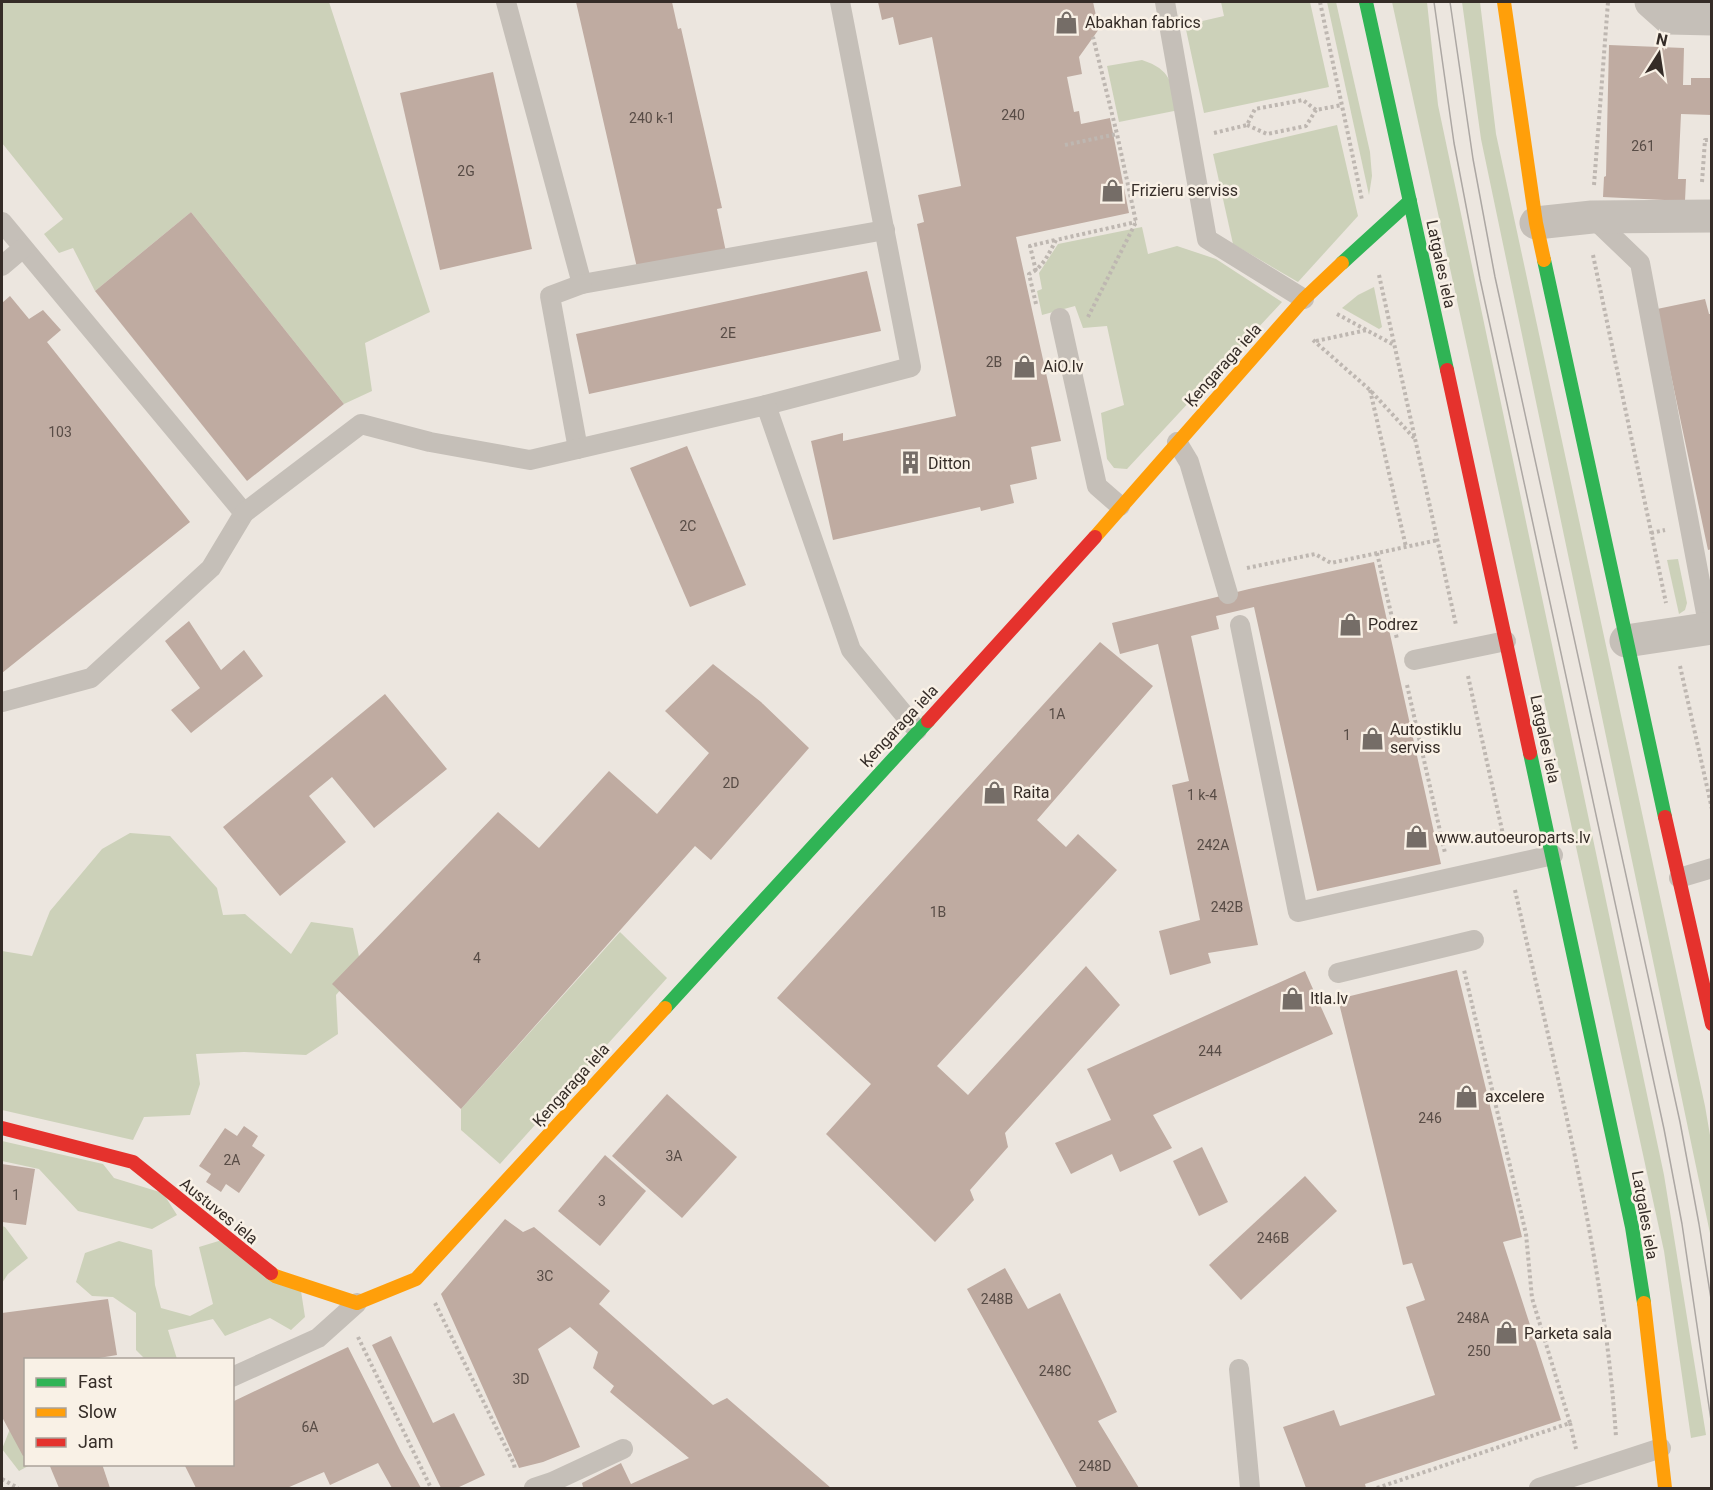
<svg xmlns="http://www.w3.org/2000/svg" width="1713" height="1490" font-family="Roboto,sans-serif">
<rect width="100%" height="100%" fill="#ece6df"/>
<g fill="#ccd1b9">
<polygon points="2,2 329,2 430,312 365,343 372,391 344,404 191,212 95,291 73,248 59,253 44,234 63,219 2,143"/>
<polygon points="1221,2 1310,2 1329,87 1204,113 1185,25 1224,16"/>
<polygon points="1327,2 1336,2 1370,152 1372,176 1369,195"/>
<polygon points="1392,2 1427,2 1438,105 1664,1175 1706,1435 1691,1438 1664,1251"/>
<polygon points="1462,2 1480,2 1496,134 1705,1106 1711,1141 1711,1238 1481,139"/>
<path d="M1142,60C1172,70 1170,82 1179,110L1119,122L1107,66Z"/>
<polygon points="1337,125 1358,216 1298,282 1233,244 1213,154"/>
<polygon points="1142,227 1148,254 1177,246 1216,259 1282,302 1127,469 1114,468 1107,459 1101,413 1124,405 1107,326 1083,328 1075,306 1042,315 1037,291 1042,289 1039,273 1058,244"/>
<polygon points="1374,287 1382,327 1379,329 1342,308 1358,295"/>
<polygon points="1678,559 1687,603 1685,610 1679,614 1667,560"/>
<polygon points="130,833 170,836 217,888 223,915 245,914 291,954 311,922 353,928 361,966 336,995 338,1034 306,1055 244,1052 196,1054 200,1084 190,1115 144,1117 133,1140 2,1110 2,951 32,956 50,911 102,849"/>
<polygon points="620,932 667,978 500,1164 461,1130 461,1109"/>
<polygon points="2,1141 103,1164 114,1178 163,1193 177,1215 152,1229 78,1211 39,1169 2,1161"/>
<polygon points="2,1226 5,1227 28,1258 8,1274 2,1283"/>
<polygon points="222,1240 301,1291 305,1317 291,1330 270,1318 225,1336 213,1319 168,1330 177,1359 145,1359 136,1350 136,1313 113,1297 92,1296 76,1282 85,1253 119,1241 152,1250 155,1285 161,1308 190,1316 213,1304 199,1247"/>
<polygon points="25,1415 26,1464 30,1465 19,1471 2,1449 14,1419"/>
</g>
<g fill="#bfaba1">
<polygon points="576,2 672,2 678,29 681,28 722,208 717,209 726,252 638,272"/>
<polygon points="878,2 1093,2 1099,29 1079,57 1082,74 1067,77 1074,112 1079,111 1081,124 1110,118 1129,213 1016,237 1061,441 1031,447 1037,479 1010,485 1014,503 981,511 980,507 833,540 811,441 843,433 843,441 956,416 917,224 924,222 918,195 961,186 932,37 899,45 893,17 882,20"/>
<polygon points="1609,45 1684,48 1683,85 1691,85 1691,78 1712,78 1712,115 1681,114 1678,179 1686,179 1685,201 1603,197 1604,177 1606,176"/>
<polygon points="493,72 532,249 440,270 400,93"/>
<polygon points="191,212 344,404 247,481 95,291"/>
<polygon points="867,271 881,331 589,394 576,334"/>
<polygon points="10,296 29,319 43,310 61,330 47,342 190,522 2,673 2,303"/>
<polygon points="1705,299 1709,314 1712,314 1712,549 1708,550 1657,309"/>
<polygon points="687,446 746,585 690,607 630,468"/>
<polygon points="1374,562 1441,864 1317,891 1254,607 1216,616 1219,629 1191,636 1258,945 1208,953 1211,963 1170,975 1159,931 1200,920 1172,785 1189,781 1158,644 1120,654 1112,623 1249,589"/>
<polygon points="189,621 221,670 244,650 263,676 191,733 171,710 200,688 165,641"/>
<polygon points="1100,642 1153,686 1037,820 1066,847 1078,834 1117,870 937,1066 968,1095 1086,966 1120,1005 1005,1133 1008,1147 970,1190 974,1200 935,1242 826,1134 871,1084 777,998"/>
<polygon points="713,664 761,702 809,748 711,860 695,846 461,1109 332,984 498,812 539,848 609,771 657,814 709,753 665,711"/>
<polygon points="385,694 447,769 374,828 332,777 309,796 346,842 280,896 223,827"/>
<polygon points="1457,970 1522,1237 1503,1242 1561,1420 1365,1484 1366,1488 1306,1488 1283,1427 1334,1410 1340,1426 1435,1395 1406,1307 1425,1300 1412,1263 1403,1265 1338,999"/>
<polygon points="1305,971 1333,1034 1153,1115 1172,1148 1120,1172 1112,1154 1071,1174 1055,1143 1111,1120 1087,1069"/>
<polygon points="667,1094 737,1157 682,1218 612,1156"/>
<polygon points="244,1126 258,1136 252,1146 265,1155 239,1193 226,1184 221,1192 206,1182 211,1174 199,1166 225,1128 237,1136"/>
<polygon points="1202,1147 1228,1202 1199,1216 1173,1161"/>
<polygon points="605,1155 646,1191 600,1246 558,1211"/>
<polygon points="2,1164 35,1169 26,1225 2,1222"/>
<polygon points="1305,1176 1337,1211 1241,1300 1209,1265"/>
<polygon points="505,1219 523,1232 534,1227 610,1291 599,1304 713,1405 727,1398 831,1488 580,1488 583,1487 582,1483 621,1463 631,1484 689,1458 610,1392 614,1386 593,1368 598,1352 570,1327 538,1349 580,1447 543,1462 519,1468 441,1294"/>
<polygon points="1005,1268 1028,1309 1060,1293 1117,1412 1098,1421 1139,1488 1077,1488 967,1289"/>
<polygon points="108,1299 117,1355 87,1360 26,1360 26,1455 23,1456 2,1417 2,1313"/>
<polygon points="391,1336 433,1423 454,1413 485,1475 457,1488 441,1488 372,1345"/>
<polygon points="348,1347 401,1452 421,1488 392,1488 378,1463 330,1485 324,1472 287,1488 196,1488 184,1464 232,1464 232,1402"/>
<polygon points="49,1464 102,1464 110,1488 59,1488"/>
</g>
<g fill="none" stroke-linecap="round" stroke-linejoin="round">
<g stroke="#beb7b1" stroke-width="4" stroke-dasharray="3 3" stroke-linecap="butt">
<polyline points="1320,2 1362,200"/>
<polyline points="1247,125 1267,134 1306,126 1316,110"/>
<polyline points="1214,133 1247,125 1255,109 1303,100 1316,110 1342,105"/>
<polyline points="1065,145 1117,134"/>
<polyline points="1702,182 1705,140 1712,140"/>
<polyline points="1594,185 1608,2"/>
<polyline points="1593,255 1666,603"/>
<polyline points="1036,271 1030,246 1055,240"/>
<polyline points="1379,275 1456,625"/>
<path d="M1036,304L1029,274C1043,268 1049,253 1056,240L1136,222"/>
<polyline points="1337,314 1394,345"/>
<polyline points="1088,317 1136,222 1117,134 1093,37"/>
<polyline points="1313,340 1370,390 1415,439"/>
<polyline points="1316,341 1367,330"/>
<polyline points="1370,390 1406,547"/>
<polyline points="1651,533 1665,530"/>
<polyline points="1377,553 1397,639"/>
<polyline points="1247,568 1315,554 1331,563 1438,540"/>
<polyline points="1680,666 1712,809"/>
<polyline points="1468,676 1504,839"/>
<polyline points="1407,685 1445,853"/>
<path d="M1515,890C1555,1070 1604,1252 1616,1437"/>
<polyline points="435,1303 514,1464 515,1470"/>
<polyline points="358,1337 431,1488"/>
<polyline points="1570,1423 1576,1449"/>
<polyline points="2,1479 18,1488"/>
<polyline points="1377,1488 1570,1423 1532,1298 1526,1234 1464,970"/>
</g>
<g stroke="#c5bfb8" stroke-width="20">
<polyline points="506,2 582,284 885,230"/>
<polyline points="1165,2 1207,239 1304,299"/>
<polyline points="1592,217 1640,263 1709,629"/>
<polyline points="2,222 244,513 211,568 91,678 2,702"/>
<polyline points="2,266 22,249"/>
<polyline points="1060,318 1097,486 1120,506"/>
<polyline points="766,405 911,367 840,2"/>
<polyline points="1177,442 1189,462 1228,594"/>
<polyline points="578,449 550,296 582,284"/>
<polyline points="244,513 361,424 430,442 530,460 766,405 851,650 917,730"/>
<polyline points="1240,625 1298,912 1553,855"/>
<polyline points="1414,660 1506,641"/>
<polyline points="1679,878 1712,868"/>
<polyline points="1338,973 1474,940"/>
<polyline points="1239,1369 1250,1488"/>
<polyline points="232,1377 318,1338 357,1303"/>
<polyline points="534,1488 552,1482 623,1449"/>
<polyline points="1539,1488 1661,1448"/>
</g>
<g stroke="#c5bfb8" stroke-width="33">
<polyline points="1651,2 1669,18 1712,19"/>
<polyline points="1536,223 1592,217 1712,216"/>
<polyline points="1626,641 1712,628"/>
</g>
<g stroke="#30b455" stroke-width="14">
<polyline points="1366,2 1447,370"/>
<polyline points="1544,260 1665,817"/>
<polyline points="1342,263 1410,201"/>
<polyline points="1530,753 1632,1227 1644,1303"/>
<polyline points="665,1008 928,721"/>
</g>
<g stroke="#ff9f0a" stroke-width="14">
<polyline points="1504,2 1536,223 1544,260"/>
<polyline points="1095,537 1304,299 1342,263"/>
<polyline points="271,1273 275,1276 357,1303 416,1279 665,1008"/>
<polyline points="1644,1303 1665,1488"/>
</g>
<g stroke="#e5322d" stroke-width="14">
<polyline points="1447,370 1530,753"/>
<polyline points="928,721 1095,537"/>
<polyline points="1665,817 1712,1024"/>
<polyline points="2,1128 133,1162 271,1273"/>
</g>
<g stroke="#aca7a3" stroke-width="1.5">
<polyline points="1434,2 1454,143 1480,279 1664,1129 1682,1224 1712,1427"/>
<polyline points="1450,2 1473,159 1495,277 1680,1122 1699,1224 1712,1305"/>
</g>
</g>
<defs>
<symbol id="shop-bare" viewBox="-9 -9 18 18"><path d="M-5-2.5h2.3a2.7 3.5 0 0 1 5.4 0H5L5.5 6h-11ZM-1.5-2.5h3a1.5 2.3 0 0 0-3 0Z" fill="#756d67" stroke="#f9f1e6" stroke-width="2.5" paint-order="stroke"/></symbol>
<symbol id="building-bare" viewBox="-9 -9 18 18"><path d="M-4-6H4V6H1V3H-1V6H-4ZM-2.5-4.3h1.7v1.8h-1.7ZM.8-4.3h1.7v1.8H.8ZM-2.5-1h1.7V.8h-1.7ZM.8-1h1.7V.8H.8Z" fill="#756d67" stroke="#f9f1e6" stroke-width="2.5" paint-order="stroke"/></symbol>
</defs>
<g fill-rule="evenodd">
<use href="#shop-bare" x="1050" y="6" width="33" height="33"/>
<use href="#shop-bare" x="1096" y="174" width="33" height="33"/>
<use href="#shop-bare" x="1008" y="350" width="33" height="33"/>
<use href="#building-bare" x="894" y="446" width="33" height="33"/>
<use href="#shop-bare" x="1334" y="608" width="33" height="33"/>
<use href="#shop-bare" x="1356" y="722" width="33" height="33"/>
<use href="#shop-bare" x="978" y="776" width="33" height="33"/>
<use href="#shop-bare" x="1400" y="820" width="33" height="33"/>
<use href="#shop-bare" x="1276" y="982" width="33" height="33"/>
<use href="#shop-bare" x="1450" y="1080" width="33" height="33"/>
<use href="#shop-bare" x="1490" y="1316" width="33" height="33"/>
</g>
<g text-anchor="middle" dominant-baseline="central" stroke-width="5" stroke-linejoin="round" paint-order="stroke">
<g font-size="14" fill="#584c46">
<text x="1013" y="115">240</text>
<text x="652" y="118">240 k-1</text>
<text x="1643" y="146">261</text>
<text x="466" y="171">2G</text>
<text x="728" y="333">2E</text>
<text x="994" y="362">2B</text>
<text x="60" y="432">103</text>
<text x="688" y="526">2C</text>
<text x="1057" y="714">1A</text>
<text x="1347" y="735">1</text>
<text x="731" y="783">2D</text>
<text x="1202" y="795">1 k-4</text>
<text x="1213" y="845">242A</text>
<text x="1227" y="907">242B</text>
<text x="938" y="912">1B</text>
<text x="477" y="958">4</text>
<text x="1210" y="1051">244</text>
<text x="1430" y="1118">246</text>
<text x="674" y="1156">3A</text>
<text x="232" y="1160">2A</text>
<text x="16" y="1195">1</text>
<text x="602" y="1201">3</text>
<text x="1273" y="1238">246B</text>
<text x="545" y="1276">3C</text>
<text x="997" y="1299">248B</text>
<text x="1473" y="1318">248A</text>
<text x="1479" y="1351">250</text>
<text x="1055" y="1371">248C</text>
<text x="521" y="1379">3D</text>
<text x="310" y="1427">6A</text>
<text x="1095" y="1466">248D</text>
</g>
<g font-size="16" fill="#352c27" stroke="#f9f1e6" text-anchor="start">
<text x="1085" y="22">Abakhan fabrics</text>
<text x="1131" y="190">Frizieru serviss</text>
<text x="1043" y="366">AiO.lv</text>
<text x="928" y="463">Ditton</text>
<text x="1368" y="624">Podrez</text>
<text x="1390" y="729">Autostiklu<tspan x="1390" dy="18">serviss</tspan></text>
<text x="1013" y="792">Raita</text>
<text x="1435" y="837">www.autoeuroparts.lv</text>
<text x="1310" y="998">Itla.lv</text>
<text x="1485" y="1096">axcelere</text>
<text x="1524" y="1333">Parketa sala</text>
</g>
<g font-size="16" fill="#352c27" stroke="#f9f1e6">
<text transform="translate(1441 264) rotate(78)">Latgales iela</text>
<text transform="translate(1223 365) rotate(-48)">Ķengaraga iela</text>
<text transform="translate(899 726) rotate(-47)">Ķengaraga iela</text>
<text transform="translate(1545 739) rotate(78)">Latgales iela</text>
<text transform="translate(571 1085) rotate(-48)">Ķengaraga iela</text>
<text transform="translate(219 1211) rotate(39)">Austuves iela</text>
<text transform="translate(1645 1215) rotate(80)">Latgales iela</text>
</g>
</g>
<rect width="1713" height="1490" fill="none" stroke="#352c27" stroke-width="6"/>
<rect x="24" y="1358" width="210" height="108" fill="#f9f1e6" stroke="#aba29a" stroke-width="1.5"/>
<rect x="36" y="1378" width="30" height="9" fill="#30b455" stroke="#aba29a" stroke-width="1.5"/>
<text x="78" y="1388" font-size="18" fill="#352c27">Fast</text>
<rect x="36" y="1408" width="30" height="9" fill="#ff9f0a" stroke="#aba29a" stroke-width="1.5"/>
<text x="78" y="1418" font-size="18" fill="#352c27">Slow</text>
<rect x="36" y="1438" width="30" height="9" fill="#e5322d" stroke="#aba29a" stroke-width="1.5"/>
<text x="78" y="1448" font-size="18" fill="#352c27">Jam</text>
<g transform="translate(1659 54) rotate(12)" stroke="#f9f1e6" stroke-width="4.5" paint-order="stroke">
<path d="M0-4.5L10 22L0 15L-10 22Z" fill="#352c27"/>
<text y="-9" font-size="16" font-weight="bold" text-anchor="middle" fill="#352c27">N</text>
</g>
</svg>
